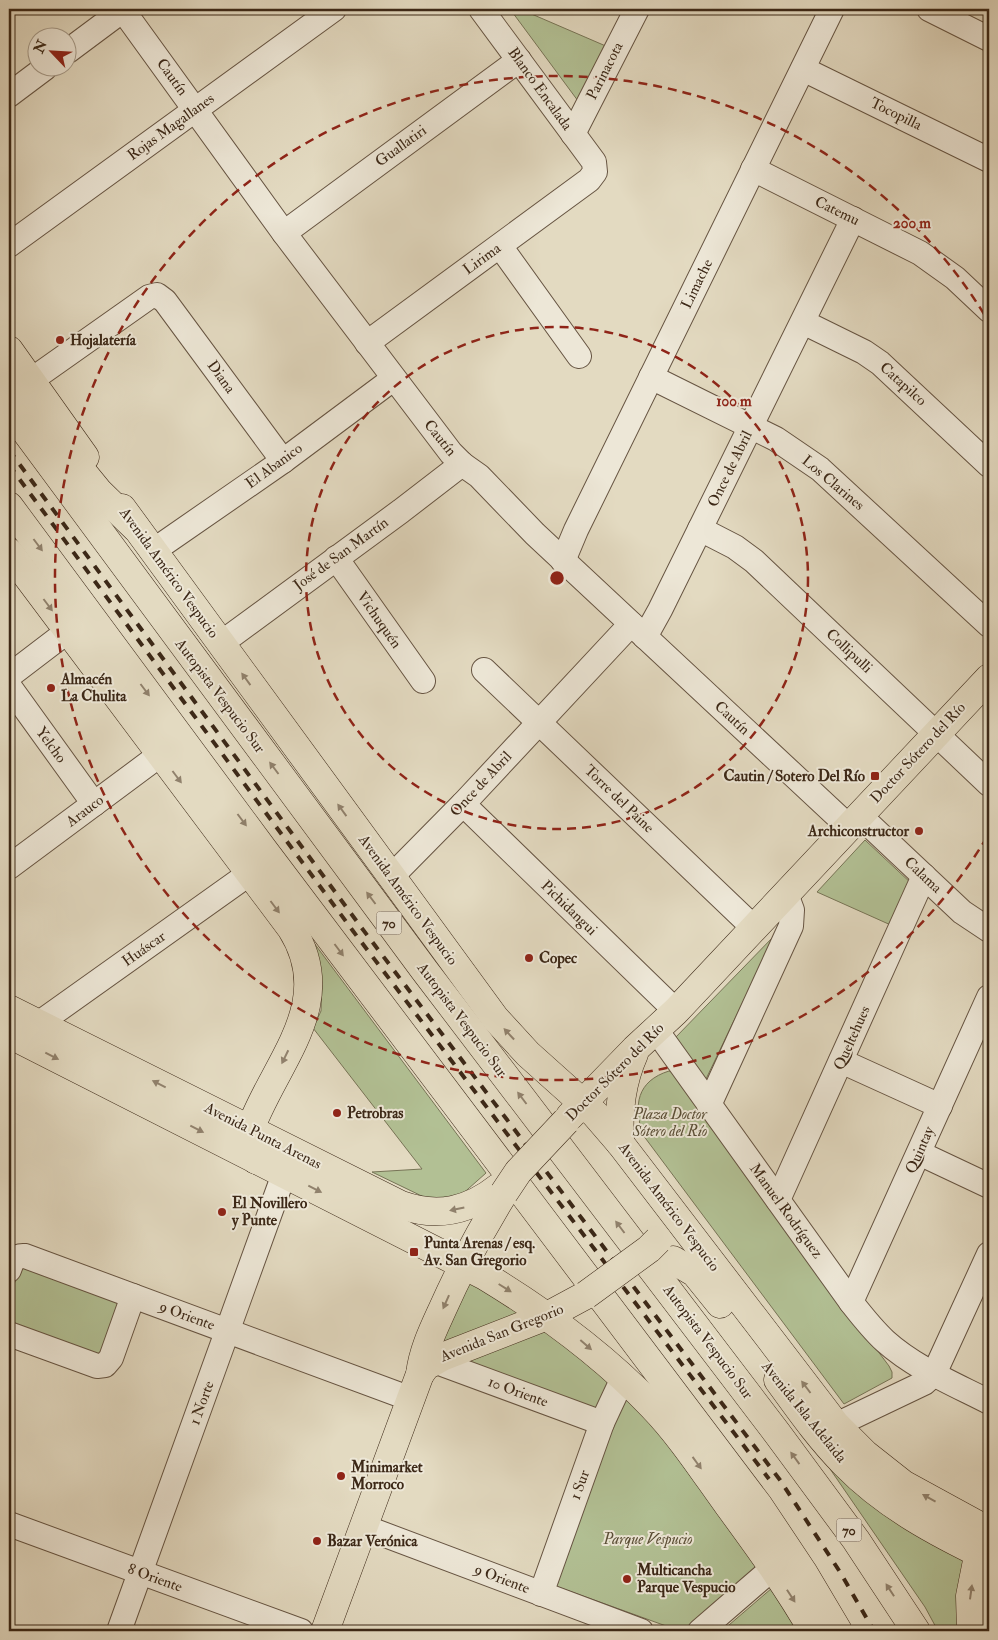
<svg xmlns="http://www.w3.org/2000/svg" width="998" height="1640" font-family="'IM FELL Double Pica',serif">
<rect width="100%" height="100%" fill="#e3dac1"/>
<filter id="stains"><feTurbulence type="fractalNoise" baseFrequency=".004" numOctaves="4"/><feColorMatrix values="0 0 0 0 .2 0 0 0 0 .09 0 0 0 0 .02 0 0 0 .5 -.17"/></filter>
<radialGradient id="worn" r=".72"><stop offset=".6" stop-color="#630" stop-opacity="0"/><stop offset="1" stop-color="#630" stop-opacity=".3"/></radialGradient>
<g fill="#b2c094" stroke="#777456">
<polygon points="510,9 520,9 615,50 584,109"/>
<polygon points="865,840 912,884 893,926 817,892"/>
<polygon points="775,935 706,1079 675,1038"/>
<polygon points="311,939 486,1173 459,1197 430,1200 372,1172 422,1169 313,1028 321,1011 322,983"/>
<path d="M669,1071C680,1074 695,1106 703,1117L889,1366L892,1372V1378L844,1404L643,1135C633,1105 637,1081 669,1071Z"/>
<polygon points="22,1264 121,1304 98,1362 9,1327 9,1297"/>
<polygon points="467,1279 528,1310 433,1352"/>
<polygon points="540,1326 617,1383 603,1416 454,1361"/>
<polygon points="625,1396 641,1408 757,1567 689,1631 680,1631 558,1587 554,1583"/>
<polygon points="817,1450 968,1559 961,1631 938,1631 925,1607"/>
<polygon points="772,1588 797,1631 722,1631"/>
</g>
<g fill="none" stroke-linecap="round" stroke-linejoin="round">
<defs>
<g id="minor">
<polyline points="122,9 284,233 451,453 462,464 479,476 535,534 849,827"/>
<polyline points="929,9 989,39"/>
<polyline points="68,51 123,10"/>
<polyline points="803,69 989,160"/>
<polyline points="9,95 45,68"/>
<polyline points="573,134 637,9"/>
<polyline points="753,169 920,253 955,278 989,310"/>
<polyline points="284,233 519,60"/>
<polyline points="9,245 334,9"/>
<polyline points="500,246 579,356"/>
<polyline points="803,322 864,352 880,363 989,465"/>
<polyline points="367,343 589,180 595,172 594,162 481,9"/>
<polyline points="651,377 776,439 820,469 989,625"/>
<polyline points="30,381 149,297 157,295 165,301 283,461"/>
<polyline points="700,529 735,547 754,561 989,784"/>
<polyline points="153,551 283,461 393,379"/>
<polyline points="336,558 423,681"/>
<polyline points="563,561 576,530 832,9"/>
<polyline points="645,637 660,610 853,219"/>
<polyline points="220,644 401,511 462,464"/>
<polyline points="484,670 754,928"/>
<polyline points="9,676 68,631"/>
<polyline points="9,686 94,804"/>
<polyline points="463,804 676,1011"/>
<polyline points="860,816 962,912 989,930"/>
<polyline points="9,867 161,754"/>
<polyline points="391,877 463,804 631,624"/>
<polyline points="38,1024 250,873"/>
<path d="M656,1030L851,1302C862,1316 872,1329 885,1341C915,1368 954,1384 989,1402"/>
<polyline points="841,1061 940,1106"/>
<polyline points="709,1105 791,926 792,910 786,894"/>
<polyline points="919,1153 989,1186"/>
<polyline points="778,1200 924,876"/>
<path d="M9,1270C12,1261 15,1255 25,1256L411,1399"/>
<polyline points="851,1302 989,997"/>
<polyline points="9,1334 97,1366 105,1365 111,1358 133,1296"/>
<polyline points="434,1361 602,1423"/>
<polyline points="836,1425 924,1383 934,1374 989,1254"/>
<polyline points="9,1524 301,1631"/>
<polyline points="364,1527 641,1631"/>
<polyline points="541,1594 602,1423 623,1378"/>
<polyline points="119,1631 284,1174"/>
<polyline points="700,1631 773,1568"/>
</g>
<g id="major">
<polyline points="9,350 85,457"/>
<polyline points="122,508 495,1018 528,1054 595,1114 620,1143 836,1425 865,1454 903,1484 989,1531"/>
<path d="M9,552L291,928C340,1005 272,1064 248,1135V1145L256,1160"/>
<path d="M9,1009L401,1205C438,1218 469,1211 499,1187"/>
<path d="M9,1034L485,1276C546,1313 603,1355 652,1406C681,1436 704,1472 728,1505C758,1546 788,1587 813,1631"/>
<polyline points="570,1116 635,1049 676,1011 989,678"/>
<path d="M620,1143C618,1112 621,1083 634,1054"/>
<polyline points="673,1260 695,1273 720,1304"/>
<polyline points="420,1374 426,1366 442,1357 547,1316 586,1295"/>
<path d="M778,1380C799,1409 820,1439 845,1464C886,1506 937,1533 989,1558"/>
<path d="M325,1631L420,1374C423,1350 433,1330 443,1308C461,1268 481,1230 504,1193"/>
<polyline points="971,1631 970,1596 980,1546 979,1536"/>
</g>
<g id="highway">
<polyline points="9,382 99,492 136,528"/>
<polyline points="9,409 425,971 777,1433 856,1540 916,1631"/>
<polyline points="9,506 263,849 759,1506 803,1572 838,1631"/>
</g>
</defs>
<use href="#minor" stroke="#665442" stroke-width="26"/>
<use href="#major" stroke="#3c2817" stroke-width="29"/>
<use href="#highway" stroke="#3c2817" stroke-width="29"/>
<use href="#minor" stroke="#ede7d7" stroke-width="24"/>
<use href="#major" stroke="#e3dac1" stroke-width="28"/>
<use href="#highway" stroke="#e3dac1" stroke-width="28"/>
<g stroke="#3c2817" stroke-width="4" stroke-dasharray="9 9" stroke-linecap="butt">
<polyline points="9,450 361,927 780,1480 840,1572 874,1631"/>
<polyline points="9,465 353,931 769,1479"/>
</g>
<defs>
<g id="major-bridge">
<polyline points="504,1193 518,1172 566,1121"/>
<polyline points="586,1295 649,1249 658,1240"/>
</g>
</defs>
<use href="#major-bridge" stroke="#3c2817" stroke-width="29" stroke-linecap="butt"/>
<use href="#major-bridge" stroke="#e3dac1" stroke-width="28"/>
</g>
<defs><path id="oneway-solid" d="M-6-.8H1V-3.2L6.5 0L1 3.2V.8H-6Z" transform="scale(1.25)"/></defs>
<g fill="#90816c">
<use href="#oneway-solid" transform="translate(38 545) rotate(53)"/>
<use href="#oneway-solid" transform="translate(48 605) rotate(53)"/>
<use href="#oneway-solid" transform="translate(246 679) rotate(-126)"/>
<use href="#oneway-solid" transform="translate(145 690) rotate(53)"/>
<use href="#oneway-solid" transform="translate(274 768) rotate(-127)"/>
<use href="#oneway-solid" transform="translate(177 777) rotate(53)"/>
<use href="#oneway-solid" transform="translate(342 810) rotate(-126)"/>
<use href="#oneway-solid" transform="translate(242 820) rotate(53)"/>
<use href="#oneway-solid" transform="translate(371 898) rotate(-127)"/>
<use href="#oneway-solid" transform="translate(275 907) rotate(53)"/>
<use href="#oneway-solid" transform="translate(339 950) rotate(53)"/>
<use href="#oneway-solid" transform="translate(509 1034) rotate(-133)"/>
<use href="#oneway-solid" transform="translate(52 1056) rotate(27)"/>
<use href="#oneway-solid" transform="translate(285 1057) rotate(116)"/>
<use href="#oneway-solid" transform="translate(159 1084) rotate(-153)"/>
<use href="#oneway-solid" transform="translate(522 1098) rotate(-127)"/>
<use href="#oneway-solid" transform="translate(197 1129) rotate(27)"/>
<use href="#oneway-solid" transform="translate(315 1189) rotate(27)"/>
<use href="#oneway-solid" transform="translate(457 1209) rotate(168)"/>
<use href="#oneway-solid" transform="translate(620 1227) rotate(-127)"/>
<use href="#oneway-solid" transform="translate(505 1288) rotate(32)"/>
<use href="#oneway-solid" transform="translate(446 1302) rotate(114)"/>
<use href="#oneway-solid" transform="translate(586 1345) rotate(41)"/>
<use href="#oneway-solid" transform="translate(806 1387) rotate(-127)"/>
<use href="#oneway-solid" transform="translate(795 1458) rotate(-126)"/>
<use href="#oneway-solid" transform="translate(697 1463) rotate(54)"/>
<use href="#oneway-solid" transform="translate(929 1498) rotate(-151)"/>
<use href="#oneway-solid" transform="translate(890 1590) rotate(-123)"/>
<use href="#oneway-solid" transform="translate(971 1592) rotate(-82)"/>
<use href="#oneway-solid" transform="translate(791 1596) rotate(57)"/>
</g>
<g fill="none" stroke="#8f2418" stroke-width="2.5" stroke-dasharray="9 6">
<circle cx="557" cy="578" r="251"/>
<path d="M987 837A502 502 0 1 1 987 319"/>
</g>
<g fill="#8f2418" stroke="#ede7d7" stroke-width="2">
<circle cx="60" cy="340" r="5"/>
<circle cx="51" cy="688" r="5"/>
<rect x="870" y="771" width="10" height="10" rx="2.5"/>
<circle cx="919" cy="831" r="5"/>
<circle cx="529" cy="958" r="5"/>
<circle cx="337" cy="1113" r="5"/>
<circle cx="222" cy="1212" r="5"/>
<rect x="409" y="1247" width="10" height="10" rx="2.5"/>
<circle cx="341" cy="1476" r="5"/>
<circle cx="317" cy="1541" r="5"/>
<circle cx="627" cy="1579" r="5"/>
</g>
<g text-anchor="middle" dominant-baseline="central" stroke-width="4" stroke-linejoin="round" paint-order="stroke">
<g fill="#ede7d7" stroke="#716151" stroke-width="1">
<rect x="376.5" y="911.5" width="25" height="23" rx="4"/>
<rect x="836.5" y="1518.5" width="25" height="23" rx="4"/>
</g>
<g font-size="14" font-weight="bold" fill="#3c2817">
<text x="389" y="923">70</text>
<text x="849" y="1530">70</text>
</g>
<g font-size="15" fill="#3c2817" stroke="#ede7d7">
<text transform="translate(605 71) rotate(-63)">Parinacota</text>
<text transform="translate(172 77) rotate(54)">Cautín</text>
<text transform="translate(540 89) rotate(54)">Blanco Encalada</text>
<text transform="translate(896 114) rotate(26)">Tocopilla</text>
<text transform="translate(171 127) rotate(-36)">Rojas Magallanes</text>
<text transform="translate(401 146) rotate(-36)">Guallatiri</text>
<text transform="translate(837 211) rotate(26)">Catemu</text>
<text transform="translate(482 259) rotate(-36)">Lirima</text>
<text transform="translate(697 284) rotate(-64)">Limache</text>
<text transform="translate(221 377) rotate(54)">Diana</text>
<text transform="translate(903 384) rotate(42)">Catapilco</text>
<text transform="translate(440 438) rotate(51)">Cautín</text>
<text transform="translate(274 466) rotate(-36)">El Abanico</text>
<text transform="translate(730 469) rotate(-64)">Once de Abril</text>
<text transform="translate(833 483) rotate(40)">Los Clarines</text>
<text transform="translate(341 554) rotate(-36)">José de San Martín</text>
<text transform="translate(169 573) rotate(54)">Avenida Américo Vespucio</text>
<text transform="translate(379 620) rotate(55)">Vichuquén</text>
<text transform="translate(849 651) rotate(43)">Collipulli</text>
<text transform="translate(220 696) rotate(53)">Autopista Vespucio Sur</text>
<text transform="translate(732 718) rotate(43)">Cautín</text>
<text transform="translate(51 745) rotate(54)">Yelcho</text>
<text transform="translate(918 753) rotate(-47)">Doctor Sótero del Río</text>
<text transform="translate(481 784) rotate(-47)">Once de Abril</text>
<text transform="translate(619 799) rotate(44)">Torre del Paine</text>
<text transform="translate(85 811) rotate(-37)">Arauco</text>
<text transform="translate(923 875) rotate(43)">Calama</text>
<text transform="translate(408 900) rotate(54)">Avenida Américo Vespucio</text>
<text transform="translate(569 908) rotate(44)">Pichidangui</text>
<text transform="translate(144 949) rotate(-35)">Huáscar</text>
<text transform="translate(462 1020) rotate(53)">Autopista Vespucio Sur</text>
<text transform="translate(852 1038) rotate(-66)">Queltehues</text>
<text transform="translate(615 1072) rotate(-45)">Doctor Sótero del Río</text>
<text transform="translate(263 1136) rotate(27)">Avenida Punta Arenas</text>
<text transform="translate(920 1150) rotate(-66)">Quintay</text>
<text transform="translate(669 1207) rotate(53)">Avenida Américo Vespucio</text>
<text transform="translate(786 1211) rotate(54)">Manuel Rodríguez</text>
<text transform="translate(187 1316) rotate(20)">9 Oriente</text>
<text transform="translate(502 1333) rotate(-22)">Avenida San Gregorio</text>
<text transform="translate(708 1342) rotate(53)">Autopista Vespucio Sur</text>
<text transform="translate(518 1392) rotate(20)">10 Oriente</text>
<text transform="translate(202 1403) rotate(-70)">1 Norte</text>
<text transform="translate(804 1412) rotate(51)">Avenida Isla Adelaida</text>
<text transform="translate(580 1485) rotate(-70)">1 Sur</text>
<text transform="translate(155 1578) rotate(20)">8 Oriente</text>
<text transform="translate(502 1579) rotate(21)">9 Oriente</text>
</g>
<g font-size="15" font-weight="bold" fill="#3c2817" stroke="#ede7d7" text-anchor="start">
<text x="70" y="340">Hojalatería</text>
<text x="61" y="679">Almacén<tspan x="61" dy="17">La Chulita</tspan></text>
<text x="865" y="776" text-anchor="end">Cautin / Sotero Del Río</text>
<text x="909" y="831" text-anchor="end">Archiconstructor</text>
<text x="539" y="958">Copec</text>
<text x="347" y="1113">Petrobras</text>
<text x="232" y="1203">El Novillero<tspan x="232" dy="17">y Punte</tspan></text>
<text x="424" y="1243">Punta Arenas / esq.<tspan x="424" dy="17">Av. San Gregorio</tspan></text>
<text x="351" y="1467">Minimarket<tspan x="351" dy="17">Morroco</tspan></text>
<text x="327" y="1541">Bazar Verónica</text>
<text x="637" y="1570">Multicancha<tspan x="637" dy="17">Parque Vespucio</tspan></text>
</g>
<g font-size="15" font-style="italic" fill="#5a4e36" stroke="#ede7d7">
<text x="670" y="1114">Plaza Doctor<tspan x="670" dy="17">Sótero del Río</tspan></text>
<text x="648" y="1539">Parque Vespucio</text>
</g>
</g>
<circle cx="557" cy="578" r="8" fill="#8f2418" stroke="#ede7d7" stroke-width="2.5"/>
<g font-size="15" text-anchor="middle" font-weight="bold" fill="#8f2418" stroke="#ede7d7" stroke-width="4" stroke-linejoin="round" paint-order="stroke">
<text x="912" y="228">200 m</text>
<text x="734" y="406">100 m</text>
</g>
<rect width="998" height="1640" fill="none" stroke="#e3dac1" stroke-width="30"/>
<rect x="10" y="10" width="978" height="1620" fill="none" stroke="#3c2817" stroke-width="2.5"/>
<rect x="15" y="15" width="968" height="1610" fill="none" stroke="#3c2817"/>
<g transform="translate(52 52) rotate(295)"><circle r="24" fill="#ede7d7" stroke="#a69b8a"/>
<path d="M0-4L9 19L0 12L-9 19Z" fill="#8f2418"/>
<text y="-8" font-size="14" font-weight="bold" text-anchor="middle" fill="#3c2817">N</text>
</g>
<rect width="100%" height="100%" filter="url(#stains)"/>
<rect width="100%" height="100%" fill="url(#worn)"/>
</svg>
